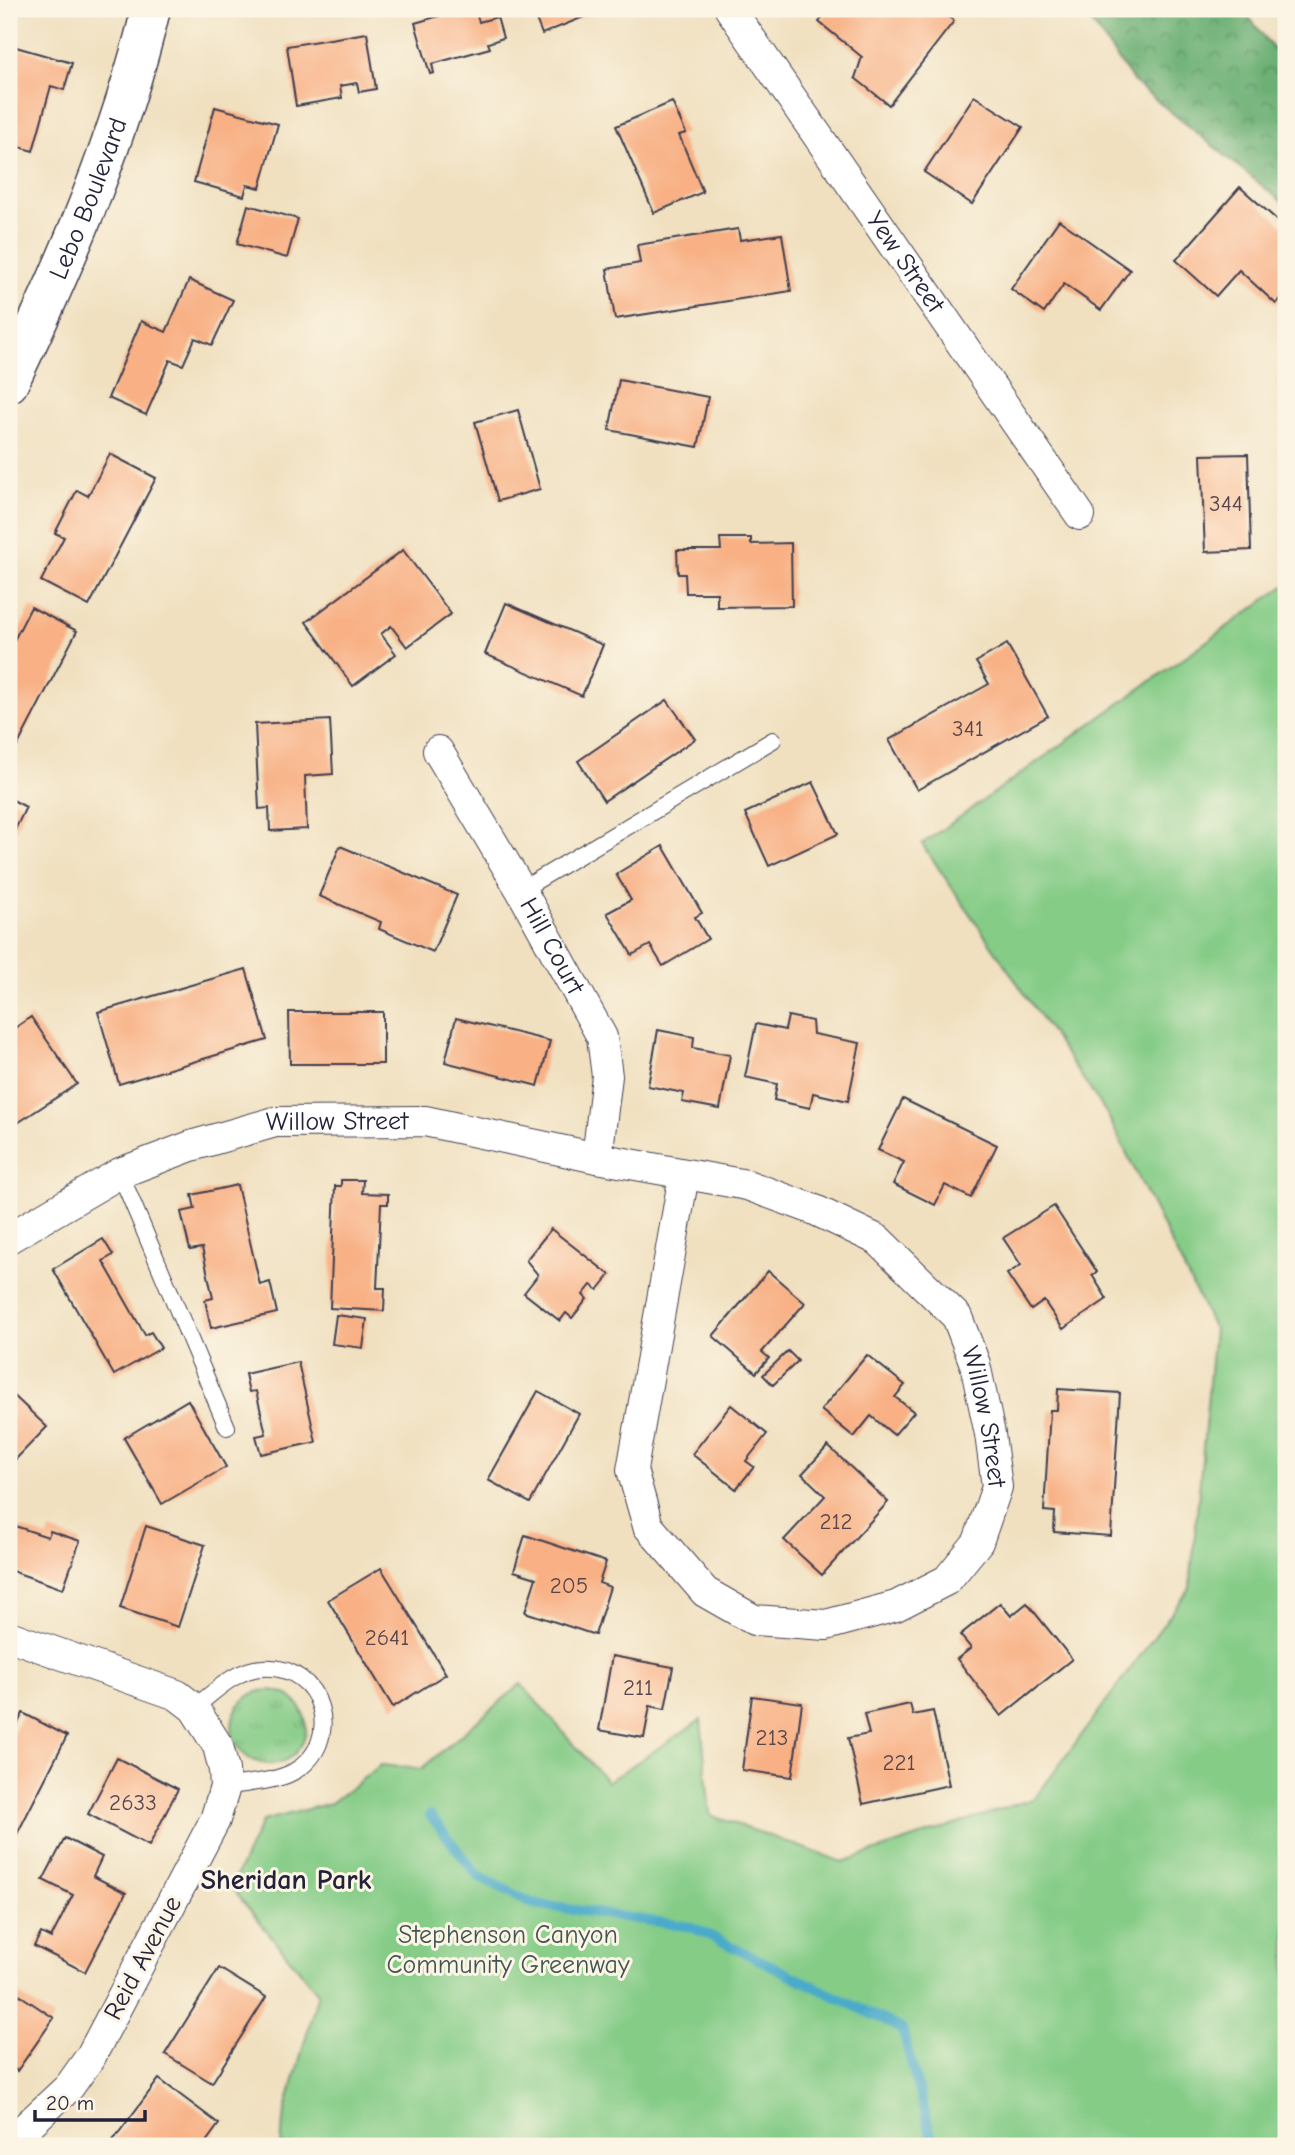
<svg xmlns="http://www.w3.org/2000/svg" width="1295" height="2155" font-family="'Comic Neue',sans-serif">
<defs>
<pattern id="grass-tufts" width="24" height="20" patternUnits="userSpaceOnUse" patternTransform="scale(1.75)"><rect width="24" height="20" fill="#85cc87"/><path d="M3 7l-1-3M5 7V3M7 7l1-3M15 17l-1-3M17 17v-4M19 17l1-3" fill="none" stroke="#73af75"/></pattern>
<pattern id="forest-crowns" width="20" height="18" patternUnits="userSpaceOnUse" patternTransform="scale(1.75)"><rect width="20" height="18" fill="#6cb074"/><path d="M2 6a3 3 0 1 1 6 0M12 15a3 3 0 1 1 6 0" fill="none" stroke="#588f60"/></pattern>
</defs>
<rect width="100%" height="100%" fill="#fcf5e5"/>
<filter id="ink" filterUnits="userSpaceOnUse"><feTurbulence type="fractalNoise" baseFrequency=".0143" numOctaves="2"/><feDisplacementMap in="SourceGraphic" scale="14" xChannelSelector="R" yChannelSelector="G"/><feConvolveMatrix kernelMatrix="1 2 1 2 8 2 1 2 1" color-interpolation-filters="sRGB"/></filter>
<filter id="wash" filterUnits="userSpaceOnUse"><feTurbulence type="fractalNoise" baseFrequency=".00686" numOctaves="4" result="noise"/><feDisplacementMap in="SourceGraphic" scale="28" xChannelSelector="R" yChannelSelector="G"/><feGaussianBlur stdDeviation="1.57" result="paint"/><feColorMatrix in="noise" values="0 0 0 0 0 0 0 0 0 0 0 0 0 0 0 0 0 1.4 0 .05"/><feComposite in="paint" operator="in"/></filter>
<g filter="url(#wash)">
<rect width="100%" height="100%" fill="#f0e0c0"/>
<circle fill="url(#grass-tufts)" stroke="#547761" stroke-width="2" cx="269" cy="1727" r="37"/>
<polygon fill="url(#forest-crowns)" stroke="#476958" stroke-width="2" points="1082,9 1243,9 1286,66 1286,205 1134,82"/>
<polygon fill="#85cc87" stroke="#547761" stroke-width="2" points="1286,585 1286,2146 281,2146 283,2120 318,1993 231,1887 262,1821 331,1803 381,1765 421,1769 521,1684 607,1782 701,1720 710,1815 843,1862 1035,1798 1190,1588 1214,1329 1107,1114 922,844"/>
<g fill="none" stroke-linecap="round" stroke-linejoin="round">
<polyline stroke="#4aaac9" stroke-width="10" points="430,1815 478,1876 534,1904 692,1927 902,2029 934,2146"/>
</g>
<g id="blocks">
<g fill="#f8b084">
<polygon points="463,9 475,9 479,22 497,17 503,38 488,43 490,48 432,64 434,73 430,74 415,23"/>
<polygon points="532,9 603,9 542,34"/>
<polygon points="829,9 938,9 954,21 889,105 855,78 862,57 819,22"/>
<polygon points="367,33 376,89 359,92 357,83 340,86 342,98 296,106 287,46"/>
<polygon points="9,45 72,63 64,90 51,86 33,151 9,144"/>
<polygon points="974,96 1023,127 972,204 924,172"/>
<polygon points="672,102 686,133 679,135 703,192 654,213 616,126"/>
<polygon points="215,107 278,124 260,188 247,185 244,196 194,182"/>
<polygon points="1240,187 1286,228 1286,293 1276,304 1239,270 1216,296 1176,260"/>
<polygon points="248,205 298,219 287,258 237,244"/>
<polygon points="1059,220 1130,270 1101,310 1064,284 1044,313 1011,289"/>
<polygon points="738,229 740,240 782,234 791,291 615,319 607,269 640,263 637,245"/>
<polygon points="189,280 233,300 212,345 195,338 183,365 170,360 146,415 108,398 141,321 166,332"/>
<polygon points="619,380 708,397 698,447 609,430"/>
<polygon points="518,410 540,489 498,501 475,422"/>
<polygon points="110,454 156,478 89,606 41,581 64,537 55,533 77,490 88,496"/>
<polygon points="1248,454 1251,550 1205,552 1201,455"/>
<polygon points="720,538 751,538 751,544 791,543 792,606 717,607 717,593 686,593 685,574 678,574 677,550 721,550"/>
<polygon points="403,550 451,614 407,647 391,626 381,634 396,654 353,686 306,622"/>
<polygon points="506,603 603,645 582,696 485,654"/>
<polygon points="31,607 77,631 9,762 9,650"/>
<polygon points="1007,644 1048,716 917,790 889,740 989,684 976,662"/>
<polygon points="667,700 695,739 604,801 578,761"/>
<polygon points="330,720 333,774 305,776 307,829 270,831 269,808 259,809 255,724"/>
<polygon points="813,782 838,834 769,866 745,813"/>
<polygon points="9,798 26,807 11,838 9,837"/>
<polygon points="340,846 457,895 433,952 379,929 381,922 319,896"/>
<polygon points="663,846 702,913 695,917 708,939 663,966 650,945 632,955 607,913 631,900 616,874"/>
<polygon points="246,969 267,1040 119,1084 98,1012"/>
<polygon points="289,1012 383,1012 383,1064 290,1064"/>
<polygon points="788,1016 812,1021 813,1034 860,1043 848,1101 813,1093 810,1108 774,1100 777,1084 745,1077 756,1024 785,1030"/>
<polygon points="31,1017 77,1084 10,1128 9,1032"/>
<polygon points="456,1018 550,1041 538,1086 445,1062"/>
<polygon points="658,1030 694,1037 693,1048 730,1055 720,1109 682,1102 684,1093 648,1086"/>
<polygon points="903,1099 997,1145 971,1198 945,1185 935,1205 893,1184 904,1162 878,1150"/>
<polygon points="341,1180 363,1180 362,1193 388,1194 388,1204 381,1204 377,1288 385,1288 384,1311 330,1308 335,1186 341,1186"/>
<polygon points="237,1185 260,1285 270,1282 277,1313 211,1328 205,1300 213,1298 202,1248 190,1250 181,1212 195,1209 192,1195"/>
<polygon points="1054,1206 1097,1272 1092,1275 1107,1299 1063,1329 1044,1301 1031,1310 1007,1274 1021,1265 1003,1238"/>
<polygon points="551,1229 610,1275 598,1290 591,1285 583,1295 587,1299 572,1318 566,1313 560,1321 524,1293 538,1275 526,1260"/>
<polygon points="103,1239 113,1255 103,1261 145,1335 151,1332 161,1348 114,1375 53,1269"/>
<polygon points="768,1271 805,1303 762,1352 769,1358 756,1373 713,1336"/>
<polygon points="336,1315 367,1319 363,1348 332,1344"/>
<polygon points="788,1351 798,1361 773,1385 763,1375"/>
<polygon points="867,1355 905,1385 895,1397 914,1412 894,1435 871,1416 854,1437 821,1410"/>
<polygon points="298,1362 316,1442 261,1454 256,1436 266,1434 256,1391 249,1392 245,1374"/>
<polygon points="1058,1389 1120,1393 1111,1536 1054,1532 1055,1512 1044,1511 1050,1410 1057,1410"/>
<polygon points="9,1391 47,1427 11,1464 9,1462"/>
<polygon points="538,1391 579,1414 530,1503 488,1480"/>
<polygon points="188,1400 226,1467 162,1504 124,1438"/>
<polygon points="731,1405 767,1434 746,1461 754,1467 736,1489 692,1454"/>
<polygon points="828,1446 888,1502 822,1575 784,1540 825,1496 802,1474"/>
<polygon points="9,1524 48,1537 50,1531 80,1541 63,1589 9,1570"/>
<polygon points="146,1526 205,1545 178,1627 120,1608"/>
<polygon points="525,1535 606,1562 599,1583 610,1587 595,1635 525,1612 536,1578 514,1571"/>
<polygon points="381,1568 446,1674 393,1707 328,1600"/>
<polygon points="1000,1603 1011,1616 1027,1603 1072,1659 1001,1716 957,1659 971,1648 960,1635"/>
<polygon points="612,1656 673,1667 665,1709 650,1706 644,1738 599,1730"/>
<polygon points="752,1696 802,1703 792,1777 742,1770"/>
<polygon points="910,1704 913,1715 933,1711 949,1785 863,1804 848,1738 869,1734 864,1714"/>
<polygon points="23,1713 67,1736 14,1840 9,1838 9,1741"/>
<polygon points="117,1758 178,1789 149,1846 88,1814"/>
<polygon points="65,1838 102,1857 93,1876 126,1893 85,1972 34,1946 41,1933 51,1938 73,1895 43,1880"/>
<polygon points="219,1968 266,1997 212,2083 165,2054"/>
<polygon points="9,1988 54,2018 17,2071 9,2065"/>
<polygon points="159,2079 219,2124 203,2146 115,2146 111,2143"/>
</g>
</g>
</g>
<g filter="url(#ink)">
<use href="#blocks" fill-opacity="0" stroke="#413e4f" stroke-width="2"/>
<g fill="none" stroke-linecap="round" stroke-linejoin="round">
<defs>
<g id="service">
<polyline points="521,890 773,740"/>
<polyline points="120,1173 227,1427"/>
<path d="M194,1708C213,1693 236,1669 262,1668C323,1663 346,1743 293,1772C275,1782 245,1783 225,1787"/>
</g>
<g id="minor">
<path id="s1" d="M730,9L1080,515"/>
<path id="s2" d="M438,751L521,890L602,1037L607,1076L597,1158"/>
<path id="s3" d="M9,1238L120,1173L191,1146L275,1122L425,1121L597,1158L747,1185L815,1210L878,1240L957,1317L975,1364L990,1434L997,1487L978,1542L947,1580L896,1606L826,1625L754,1620L705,1592L648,1526L632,1470L684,1175"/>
<polyline points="9,1636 177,1695 194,1708 218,1746 224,1770 225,1787 215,1820 91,2056 69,2087 9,2143"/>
</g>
<g id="secondary">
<path id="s4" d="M9,383C66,264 120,138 151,9"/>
</g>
</defs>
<use href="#service" stroke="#413e4f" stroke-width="18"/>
<use href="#minor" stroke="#413e4f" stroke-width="32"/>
<use href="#secondary" stroke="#413e4f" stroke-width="41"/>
<use href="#service" stroke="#fff" stroke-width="16"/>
<use href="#minor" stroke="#fff" stroke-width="30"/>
<use href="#secondary" stroke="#fff" stroke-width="38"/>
</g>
</g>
<g text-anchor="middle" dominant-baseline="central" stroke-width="6" stroke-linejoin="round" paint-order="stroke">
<g font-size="23" fill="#58464d">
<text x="1226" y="503">344</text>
<text x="968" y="728">341</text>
<text x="836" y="1521">212</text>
<text x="569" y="1585">205</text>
<text x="387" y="1637">2641</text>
<text x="638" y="1687">211</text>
<text x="772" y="1737">213</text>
<text x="899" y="1762">221</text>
<text x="133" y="1802">2633</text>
</g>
<g font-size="26" fill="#22223b" stroke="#fcf5e5">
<text stroke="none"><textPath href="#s4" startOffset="201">Lebo Boulevard</textPath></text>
<text stroke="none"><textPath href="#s1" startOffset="308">Yew Street</textPath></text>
<text stroke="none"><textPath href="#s2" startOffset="226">Hill Court</textPath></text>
<text stroke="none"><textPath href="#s3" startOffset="354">Willow Street</textPath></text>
<text stroke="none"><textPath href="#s3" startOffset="1127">Willow Street</textPath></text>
<text transform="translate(143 1958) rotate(-62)">Reid Avenue</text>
</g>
<g font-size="26" fill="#405552" stroke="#fcf5e5">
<text x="508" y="1935">Stephenson Canyon<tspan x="508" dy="30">Community Greenway</tspan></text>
</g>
<g font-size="28" font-weight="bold" fill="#22223b" stroke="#fcf5e5">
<text x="286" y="1880">Sheridan Park</text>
</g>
</g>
<rect width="1295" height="2155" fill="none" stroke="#fcf5e5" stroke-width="35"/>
<path d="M35 2110v10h110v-10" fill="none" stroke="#22223b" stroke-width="3.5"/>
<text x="46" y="2110" font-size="21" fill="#22223b" stroke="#fcf5e5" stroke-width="5" paint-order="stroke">20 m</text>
</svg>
